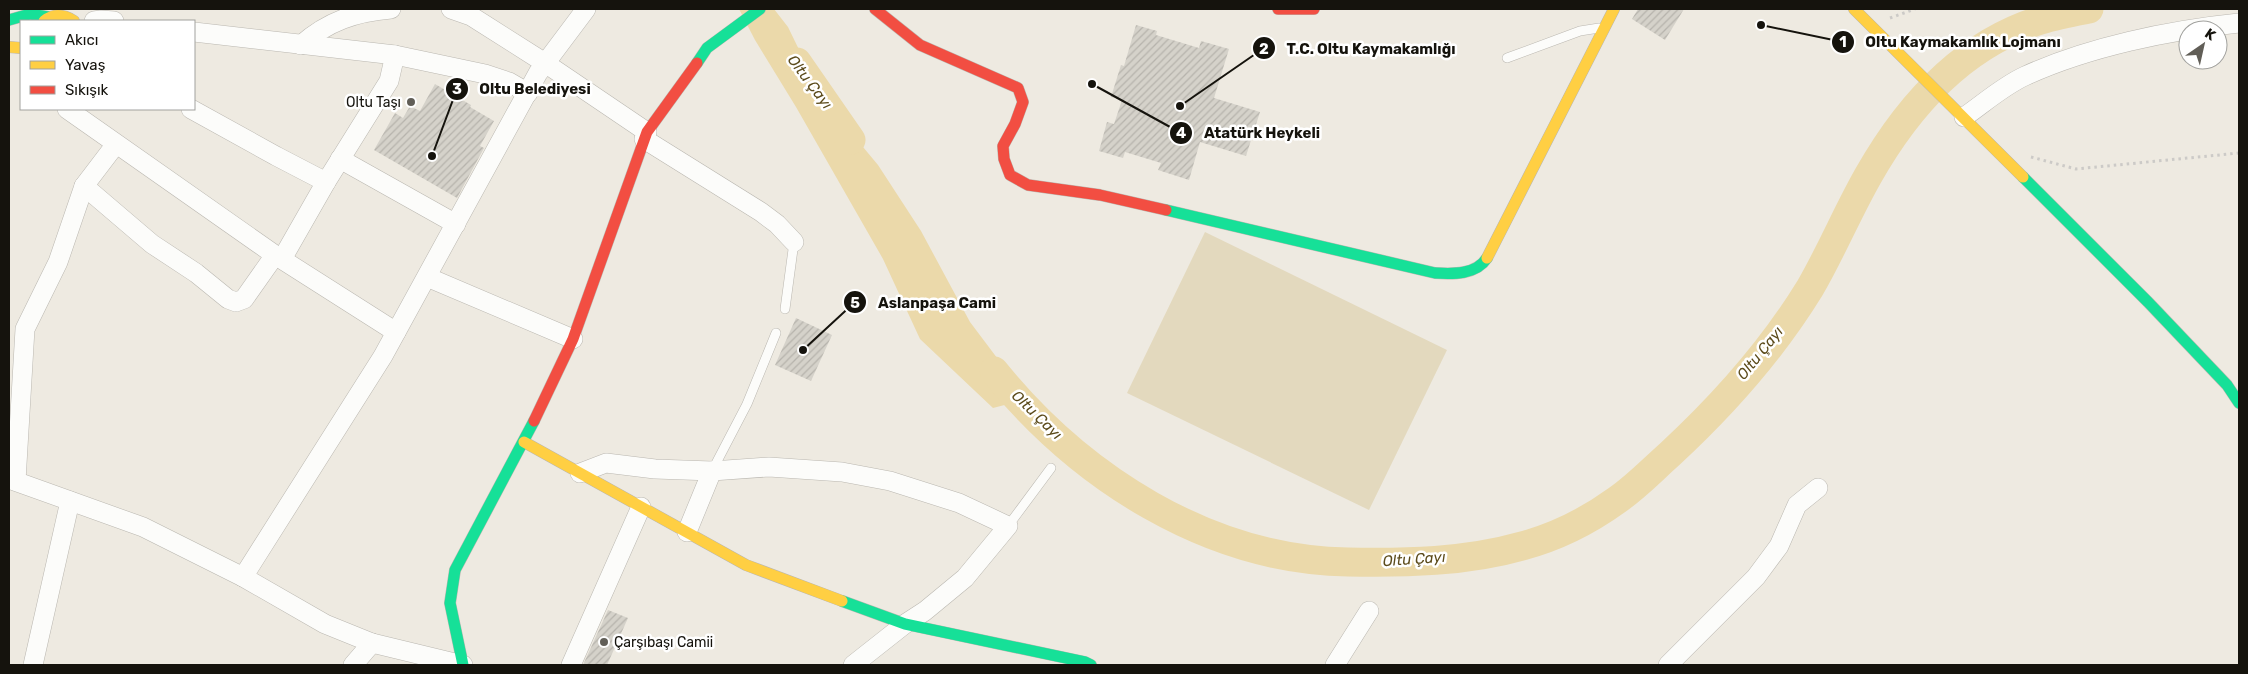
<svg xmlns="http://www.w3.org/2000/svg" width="2248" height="674" font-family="Rubik,sans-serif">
<defs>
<pattern id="building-hatch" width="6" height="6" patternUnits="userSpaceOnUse" patternTransform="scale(1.25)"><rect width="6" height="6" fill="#d5d2ca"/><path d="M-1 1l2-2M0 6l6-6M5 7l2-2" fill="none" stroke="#b6b3ac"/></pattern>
</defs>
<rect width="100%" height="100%" fill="#eeeae1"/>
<polygon fill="#e3d9be" points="1205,232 1447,350 1369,510 1127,393"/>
<polygon fill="#ebd9aa" points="739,9 774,9 788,27 823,99 878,165 921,231 970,322 1028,399 993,408 920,339 883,259 796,107 755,40"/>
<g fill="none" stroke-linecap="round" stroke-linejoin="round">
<g stroke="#ebd9aa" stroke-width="29">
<polyline points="797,62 851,140"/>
<path d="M994,371C1080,477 1208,560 1348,562C1405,563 1466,562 1522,546C1556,537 1588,521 1617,500C1636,487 1652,470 1670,454C1723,405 1772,350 1810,288C1831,252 1847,213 1868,176C1907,107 1963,44 2041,20C2056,15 2073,12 2089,9"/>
</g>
</g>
<g fill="url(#building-hatch)">
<polygon points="1638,9 1684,9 1665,40 1632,19"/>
<polygon points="1136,25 1157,31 1156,35 1199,48 1201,41 1229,49 1214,98 1260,112 1246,156 1200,142 1189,180 1158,170 1161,163 1125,152 1123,158 1099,151 1107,122 1114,124 1122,100 1111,97 1121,65 1124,66"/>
<polygon points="435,84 471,105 470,107 494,121 480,146 484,148 457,198 374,150 395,113 403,118 410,106 420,111"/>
<polygon points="796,318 832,335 811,381 775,365"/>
<polygon points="608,610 628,618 607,665 583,665"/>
</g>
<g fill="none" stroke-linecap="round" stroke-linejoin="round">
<defs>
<g id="lane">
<polyline points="1507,58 1580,31 1599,28"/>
<polyline points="785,309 794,242"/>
<polyline points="712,471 747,404 776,333"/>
<polyline points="1008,526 1051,468"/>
</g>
<g id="street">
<polyline points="451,9 471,16 545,63 647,132"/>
<polyline points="94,21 101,20 114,21"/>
<polyline points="194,32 395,55 485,74 509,82 528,93"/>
<path d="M301,45C328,21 356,12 391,9"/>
<polyline points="67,109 275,255 396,332"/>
<polyline points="191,109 276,156 326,182"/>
<path d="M1964,117C1983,104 2003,86 2025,76C2088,47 2170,30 2239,23"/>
<polyline points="644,139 761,212 777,224 794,242"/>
<polyline points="116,144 84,186 152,244 196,273 228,299 236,302 244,299 275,255"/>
<polyline points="340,159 456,224"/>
<polyline points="282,259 326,182 389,81 395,55"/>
<polyline points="427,277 573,339"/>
<polyline points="580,473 606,463 655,469 712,471 769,467 842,472 890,481 959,503 1008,526 965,578 925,611 905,624 853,665"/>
<polyline points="9,479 143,527 243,577 325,624 372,643 463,665"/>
<polyline points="16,481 25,329 58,262 84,186"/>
<polyline points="687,532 712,471"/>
<polyline points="243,577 383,356 538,73 586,9"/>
<polyline points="33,665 70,501"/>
<polyline points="353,665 372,643"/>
<polyline points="571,665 641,507"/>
<polyline points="1335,665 1369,611"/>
<polyline points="1668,665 1756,577 1779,546 1797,505 1818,488"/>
</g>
<g id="fast">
<polyline points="9,20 30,14 48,17"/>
<polyline points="697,63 707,48 760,9"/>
<polyline points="2023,177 2148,302 2227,385 2239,403"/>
<path d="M1166,210L1435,273C1453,274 1476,275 1487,258"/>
<polyline points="842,601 905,624 1085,662 1091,665"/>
<polyline points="463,665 450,603 455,570 534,421"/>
</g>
<g id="slow">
<polyline points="1854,9 2023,177"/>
<path d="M44,21C54,13 63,14 74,21"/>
<polyline points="9,47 21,48"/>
<polyline points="1487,258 1614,9"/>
<polyline points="524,442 746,565 842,601"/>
</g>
<g id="jam">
<polyline points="875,9 920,45 1018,88 1023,102 1015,124 1003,146 1004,159 1010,175 1028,185 1100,195 1166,210"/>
<polyline points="1278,9 1314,9"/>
<polyline points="534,421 573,339 647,132 697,63"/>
</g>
</defs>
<use href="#lane" stroke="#bab7b0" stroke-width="10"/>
<use href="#street" stroke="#bab7b0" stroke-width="20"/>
<use href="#fast" stroke="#bab7b0" stroke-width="12"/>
<use href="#slow" stroke="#bab7b0" stroke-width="12"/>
<use href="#jam" stroke="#bab7b0" stroke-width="12"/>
<g stroke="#cccac7" stroke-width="3" stroke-dasharray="2.5 4" stroke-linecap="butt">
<polyline points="1890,18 1915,9"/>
<polyline points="2031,157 2076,169 2239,153"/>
</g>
<use href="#lane" stroke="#fcfcfa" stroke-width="9"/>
<use href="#street" stroke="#fcfcfa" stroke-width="19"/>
<use href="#fast" stroke="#16e098" stroke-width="11"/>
<use href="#slow" stroke="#ffcf43" stroke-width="11"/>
<use href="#jam" stroke="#f24e42" stroke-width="11"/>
</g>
<g fill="#615e57" stroke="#fff" stroke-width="2">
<circle cx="411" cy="102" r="5"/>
<circle cx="604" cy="642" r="5"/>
</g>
<g text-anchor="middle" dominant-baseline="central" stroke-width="5" stroke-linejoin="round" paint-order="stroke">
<g font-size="14" fill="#15130d" stroke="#fff" text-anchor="end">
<text x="401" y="102">Oltu Taşı</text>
<text x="614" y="642" text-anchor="start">Çarşıbaşı Camii</text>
</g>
<g font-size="15" font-style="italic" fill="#5c4b1b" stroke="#fff">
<text transform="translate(810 82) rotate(53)">Oltu Çayı</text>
<text transform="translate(1760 353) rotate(-51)">Oltu Çayı</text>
<text transform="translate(1037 415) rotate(44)">Oltu Çayı</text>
<text transform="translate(1414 559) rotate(-4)">Oltu Çayı</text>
</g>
</g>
<path fill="none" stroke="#15130d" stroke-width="2" d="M1761 25L1843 42M1180 106L1264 48M432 156L457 89M1092 84L1181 133M803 350L855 302"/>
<g fill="#15130d" stroke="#fff" stroke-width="2">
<circle cx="1761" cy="25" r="5"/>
<circle cx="1180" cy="106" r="5"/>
<circle cx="432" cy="156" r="5"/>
<circle cx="1092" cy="84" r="5"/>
<circle cx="803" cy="350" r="5"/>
<circle cx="1843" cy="42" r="12"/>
<circle cx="1264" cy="48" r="12"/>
<circle cx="457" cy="89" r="12"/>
<circle cx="1181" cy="133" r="12"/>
<circle cx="855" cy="302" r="12"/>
</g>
<g font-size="15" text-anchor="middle" font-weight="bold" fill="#fff">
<text x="1843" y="47">1</text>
<text x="1264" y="54">2</text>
<text x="457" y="94">3</text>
<text x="1181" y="138">4</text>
<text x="855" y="308">5</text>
</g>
<g font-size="15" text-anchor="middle" font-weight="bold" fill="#15130d" stroke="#fff" stroke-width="5" stroke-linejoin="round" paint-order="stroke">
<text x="1963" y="47">Oltu Kaymakamlık Lojmanı</text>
<text x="1371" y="54">T.C. Oltu Kaymakamlığı</text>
<text x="535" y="94">Oltu Belediyesi</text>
<text x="1262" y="138">Atatürk Heykeli</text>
<text x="937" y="308">Aslanpaşa Cami</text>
</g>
<rect width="2248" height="674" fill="none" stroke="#15130d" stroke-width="20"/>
<rect x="20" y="20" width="175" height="90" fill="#ffffff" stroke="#a1a19e"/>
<rect x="30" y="36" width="25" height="8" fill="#16e098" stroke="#a1a19e"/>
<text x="65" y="45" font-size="15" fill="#15130d">Akıcı</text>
<rect x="30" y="61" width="25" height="8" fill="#ffcf43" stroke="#a1a19e"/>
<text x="65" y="70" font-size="15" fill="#15130d">Yavaş</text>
<rect x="30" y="86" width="25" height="8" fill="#f24e42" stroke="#a1a19e"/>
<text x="65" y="95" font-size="15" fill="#15130d">Sıkışık</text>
<g transform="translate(2203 45) rotate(34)"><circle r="24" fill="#ffffff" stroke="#a1a19e"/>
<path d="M0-4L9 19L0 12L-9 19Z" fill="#615e57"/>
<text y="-8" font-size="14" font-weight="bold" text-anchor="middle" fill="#15130d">K</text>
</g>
</svg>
